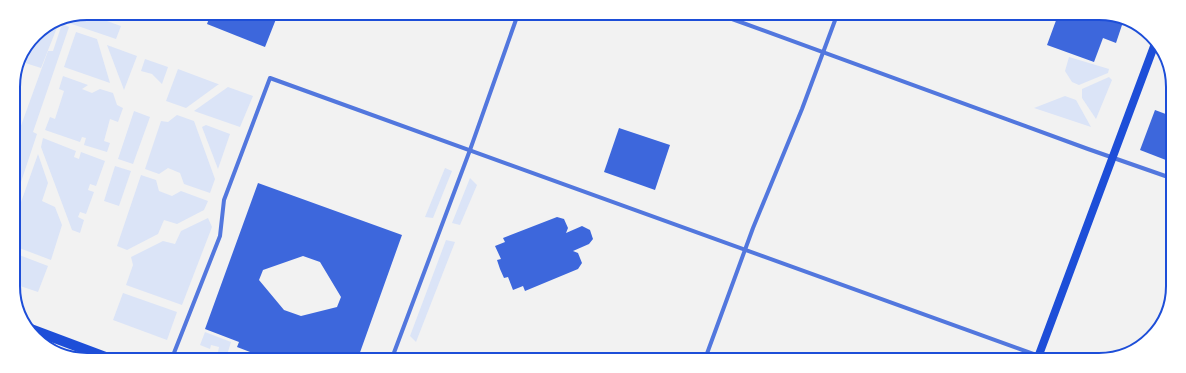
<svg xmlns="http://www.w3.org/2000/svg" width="1186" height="373" font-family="Roboto,sans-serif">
<rect width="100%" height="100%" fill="#f2f2f2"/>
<g fill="#dbe4f7">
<polygon points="87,13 87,14 121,26 116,39 60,20 41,68 22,62 35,34 59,19"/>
<polygon points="62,24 69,27 33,132 37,134 14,203 14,145 48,51 53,51"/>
<polygon points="76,32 97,39 110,83 64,67"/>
<polygon points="107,45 137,56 124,90"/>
<polygon points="1069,57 1109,69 1108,73 1079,85 1072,82 1065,71"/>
<polygon points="145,59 168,67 162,84 152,74 141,71"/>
<polygon points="178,69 218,84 219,84 186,108 166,101"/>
<polygon points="63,76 88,85 82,89 92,93 100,89 113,93 117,105 123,108 118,122 110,119 104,141 110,143 107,152 84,145 86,138 82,137 80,142 45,130 50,117 55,119 64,91 59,89"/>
<polygon points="1109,77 1112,80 1096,119 1082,98 1082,89"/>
<polygon points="228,87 253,96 240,127 194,111"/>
<polygon points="1065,96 1076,100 1091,127 1034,108"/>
<polygon points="134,111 150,117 133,164 118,159"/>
<polygon points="177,115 194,121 215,179 210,193 184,184 180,173 168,168 159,174 145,169 161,121 168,122"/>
<polygon points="206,125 230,134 218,169 202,127"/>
<polygon points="43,138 76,151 74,157 79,159 81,152 105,161 96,186 90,184 88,190 94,192 86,214 80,212 78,217 84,220 80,233 72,230 41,147"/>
<polygon points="38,154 48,183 42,201 55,207 62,225 51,260 14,246 14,222"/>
<polygon points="115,166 131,171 119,206 104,201"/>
<polygon points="445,168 452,171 433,218 425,217"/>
<polygon points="141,175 156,180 159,191 172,196 181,191 208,201 204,210 177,224 164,220 158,234 127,250 117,246"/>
<polygon points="470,178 477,185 460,225 452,223"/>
<polygon points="208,218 212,227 182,305 126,285 133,265 131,257 163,241 175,244 181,231"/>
<polygon points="446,240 455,242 416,342 410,336"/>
<polygon points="14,253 48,266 38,292 14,284"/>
<polygon points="123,293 177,312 167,340 113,320"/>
<polygon points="205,332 231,342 227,355 218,352 219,347 211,345 210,349 200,345"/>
</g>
<g fill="#3d67dc" fill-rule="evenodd">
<polygon points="211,13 275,13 278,14 265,47 207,24"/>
<polygon points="1058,15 1119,16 1124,19 1116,43 1103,38 1094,62 1047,45"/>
<polygon points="1155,110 1171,116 1171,162 1140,150"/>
<polygon points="619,128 670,145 655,190 604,172"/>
<path d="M258,183L402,235L358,358H266L237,347L239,342L205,329ZM303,256L320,262L341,297L337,307L301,316L284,310L259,280L263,270Z"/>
<polygon points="557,217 564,219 568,228 566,233 582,226 590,230 593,239 589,244 573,251 578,253 582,263 578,269 525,291 523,286 513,290 508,277 504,278 500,269 497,260 501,259 495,246 505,242 503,238"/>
</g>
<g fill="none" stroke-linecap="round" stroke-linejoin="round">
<g stroke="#5277de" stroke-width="4">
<polyline points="721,15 1088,149 1171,178"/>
<polyline points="172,358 220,236 224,200 270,78 1050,360"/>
<polyline points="392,358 470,150 518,14"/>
<polyline points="705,359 753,228 802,109 837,15"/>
</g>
<polyline stroke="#1d4ed8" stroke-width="8" points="1037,360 1156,41"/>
<polyline stroke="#1d4ed8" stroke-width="10" points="28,328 108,358"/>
</g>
<path d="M0 0H1186V373H0ZM87 20H1099A67 67 0 0 1 1166 87V286A67 67 0 0 1 1099 353H87A67 67 0 0 1 20 286V87A67 67 0 0 1 87 20Z" fill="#fff" fill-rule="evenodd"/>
<path fill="none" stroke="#1d4ed8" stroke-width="2" d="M87 20H1099A67 67 0 0 1 1166 87V286A67 67 0 0 1 1099 353H87A67 67 0 0 1 20 286V87A67 67 0 0 1 87 20Z"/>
</svg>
